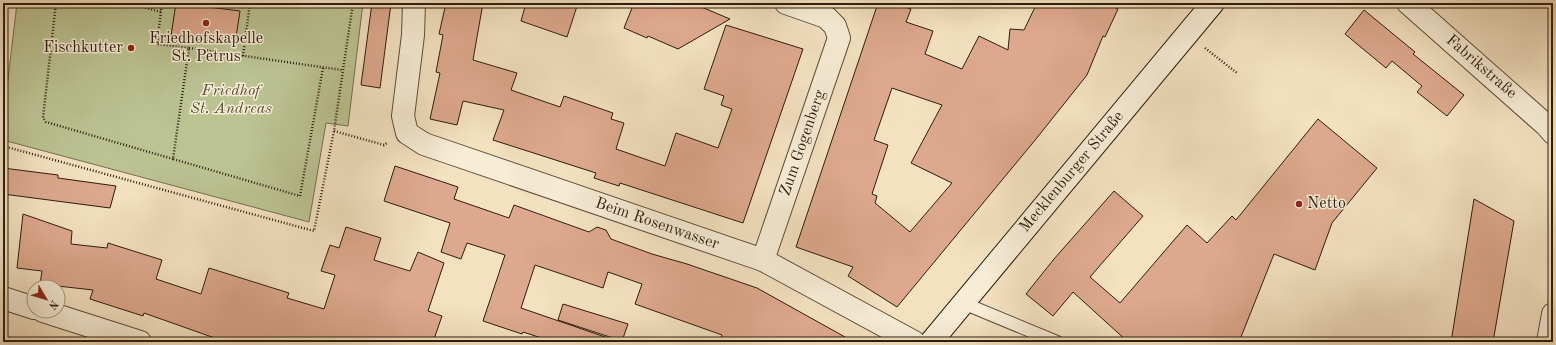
<svg xmlns="http://www.w3.org/2000/svg" width="1556" height="345" font-family="'Old Standard TT',serif">
<rect width="100%" height="100%" fill="#f3e1c0"/>
<filter id="stains"><feTurbulence type="fractalNoise" baseFrequency=".005" numOctaves="4"/><feColorMatrix values="0 0 0 0 .2 0 0 0 0 .09 0 0 0 0 .02 0 0 0 .5 -.17"/></filter>
<radialGradient id="worn" r=".72"><stop offset=".6" stop-color="#630" stop-opacity="0"/><stop offset="1" stop-color="#630" stop-opacity=".3"/></radialGradient>
<polygon fill="#bbc392" stroke="#747050" points="17,3 363,3 348,126 326,123 309,222 3,140 3,121"/>
<g fill="#dda88d" stroke="#2d1d0f" fill-rule="evenodd">
<polygon points="176,3 240,11 235,44 171,36"/>
<polygon points="372,3 391,3 380,88 361,85"/>
<polygon points="446,3 483,3 473,60 517,73 511,90 560,107 564,96 613,113 611,119 624,123 616,149 665,166 676,133 718,148 732,109 721,105 724,96 704,89 726,25 803,49 743,223 620,183 619,186 594,178 596,173 493,140 504,110 463,101 457,125 430,119 440,73 436,72 443,35 439,34"/>
<polygon points="526,3 578,3 567,37 521,21"/>
<polygon points="634,3 692,3 730,19 678,49 648,36 647,38 624,28"/>
<path d="M878,3H894L911,9L906,22L933,31L925,54L962,69L979,36L1008,50L1010,29L1024,30L1037,3H1105L1118,9L1105,37L1103,36L1087,75L1036,139L897,307L848,276L853,267L796,247ZM892,88L942,105L911,163L952,183L910,232L875,203L877,196L872,194L888,145L874,140Z"/>
<polygon points="1364,10 1415,52 1413,54 1464,95 1447,116 1417,92 1422,86 1392,61 1386,68 1345,34"/>
<polygon points="1318,119 1377,168 1332,223 1315,270 1274,254 1239,342 1128,342 1073,292 1053,316 1026,294 1054,259 1114,191 1143,216 1090,277 1120,303 1187,225 1207,243 1232,216 1236,220"/>
<polygon points="395,166 458,187 454,199 509,218 514,205 589,232 597,227 606,230 611,239 652,254 687,264 757,288 854,342 720,342 722,335 635,304 642,284 608,272 603,288 535,265 521,308 611,339 610,342 554,342 523,332 522,334 483,321 505,255 467,243 461,259 441,252 450,223 384,201"/>
<polygon points="3,168 58,175 58,178 116,186 110,208 3,194"/>
<polygon points="1474,199 1514,221 1493,342 1451,342"/>
<polygon points="23,214 72,231 71,244 107,248 108,243 162,260 156,279 201,294 209,268 289,293 287,298 324,309 335,275 321,271 330,245 339,248 346,227 381,238 374,260 410,271 418,252 444,263 428,311 442,316 433,342 226,342 144,313 143,316 90,299 93,290 40,284 42,271 17,268"/>
<polygon points="563,304 628,324 622,341 558,320"/>
</g>
<g fill="none" stroke-linecap="round" stroke-linejoin="round">
<defs>
<polyline id="lane" points="963,303 1057,342"/>
<g id="street">
<polyline points="414,3 413,35 403,116 407,133 424,144 763,260 914,342"/>
<polyline points="1408,3 1547,126 1553,133"/>
<polyline points="763,260 839,38 835,26 826,17 786,3"/>
<polyline points="3,298 34,308"/>
<polyline points="43,311 140,342"/>
<polyline points="1548,342 1553,314"/>
</g>
<polyline id="secondary" points="931,342 1213,3"/>
</defs>
<use href="#lane" stroke="#5e4e3b" stroke-width="14"/>
<use href="#street" stroke="#5e4e3b" stroke-width="24"/>
<use href="#secondary" stroke="#2d1d0f" stroke-width="24"/>
<g stroke="#2d1d0f" stroke-width="2.5" stroke-dasharray="1 2" stroke-linecap="butt">
<polyline points="56,3 43,118 46,122 173,159"/>
<polyline points="128,3 161,12"/>
<polyline points="162,3 157,44 189,48 173,159 300,196 323,68"/>
<polyline points="189,48 342,70"/>
<polyline points="1205,48 1237,73"/>
<polyline points="243,56 250,3"/>
<polyline points="334,131 384,145 387,143"/>
<polyline points="3,146 314,231 334,131 353,3"/>
</g>
<use href="#lane" stroke="#f7ecd6" stroke-width="12"/>
<use href="#street" stroke="#f7ecd6" stroke-width="22"/>
<use href="#secondary" stroke="#f7ecd6" stroke-width="22"/>
</g>
<g fill="#8f2418" stroke="#f7ecd6" stroke-width="1.5">
<circle cx="206" cy="23" r="4"/>
<circle cx="131" cy="48" r="4"/>
<circle cx="1299" cy="204" r="4"/>
</g>
<g text-anchor="middle" dominant-baseline="central" stroke-width="3" stroke-linejoin="round" paint-order="stroke">
<g font-size="16" fill="#2d1d0f" stroke="#f7ecd6">
<text x="206" y="39">Friedhofskapelle<tspan x="206" dy="18">St. Petrus</tspan></text>
<text x="123" y="48" text-anchor="end">Fischkutter</text>
<text x="1307" y="204" text-anchor="start">Netto</text>
</g>
<g font-size="16" fill="#2d1d0f" stroke="#f7ecd6">
<text transform="translate(1481 67) rotate(41)">Fabrikstraße</text>
<text transform="translate(803 143) rotate(-71)">Zum Gogenberg</text>
<text transform="translate(1072 172) rotate(-50)">Mecklenburger Straße</text>
<text transform="translate(657 224) rotate(19)">Beim Rosenwasser</text>
</g>
<g font-size="16" font-style="italic" fill="#584f36" stroke="#f7ecd6">
<text x="231" y="91">Friedhof<tspan x="231" dy="18">St. Andreas</tspan></text>
</g>
</g>
<rect width="1556" height="345" fill="none" stroke="#f3e1c0" stroke-width="16"/>
<rect x="4" y="4" width="1548" height="337" fill="none" stroke="#2d1d0f" stroke-width="2"/>
<rect x="8" y="8" width="1540" height="329" fill="none" stroke="#2d1d0f"/>
<g transform="translate(46 299) rotate(128)"><circle r="19" fill="#f7ecd6" stroke="#a69986"/>
<path d="M0-3L7 15L0 10L-7 15Z" fill="#8f2418"/>
<text y="-6" font-size="11" font-weight="bold" text-anchor="middle" fill="#2d1d0f">N</text>
</g>
<rect width="100%" height="100%" filter="url(#stains)"/>
<rect width="100%" height="100%" fill="url(#worn)"/>
</svg>
